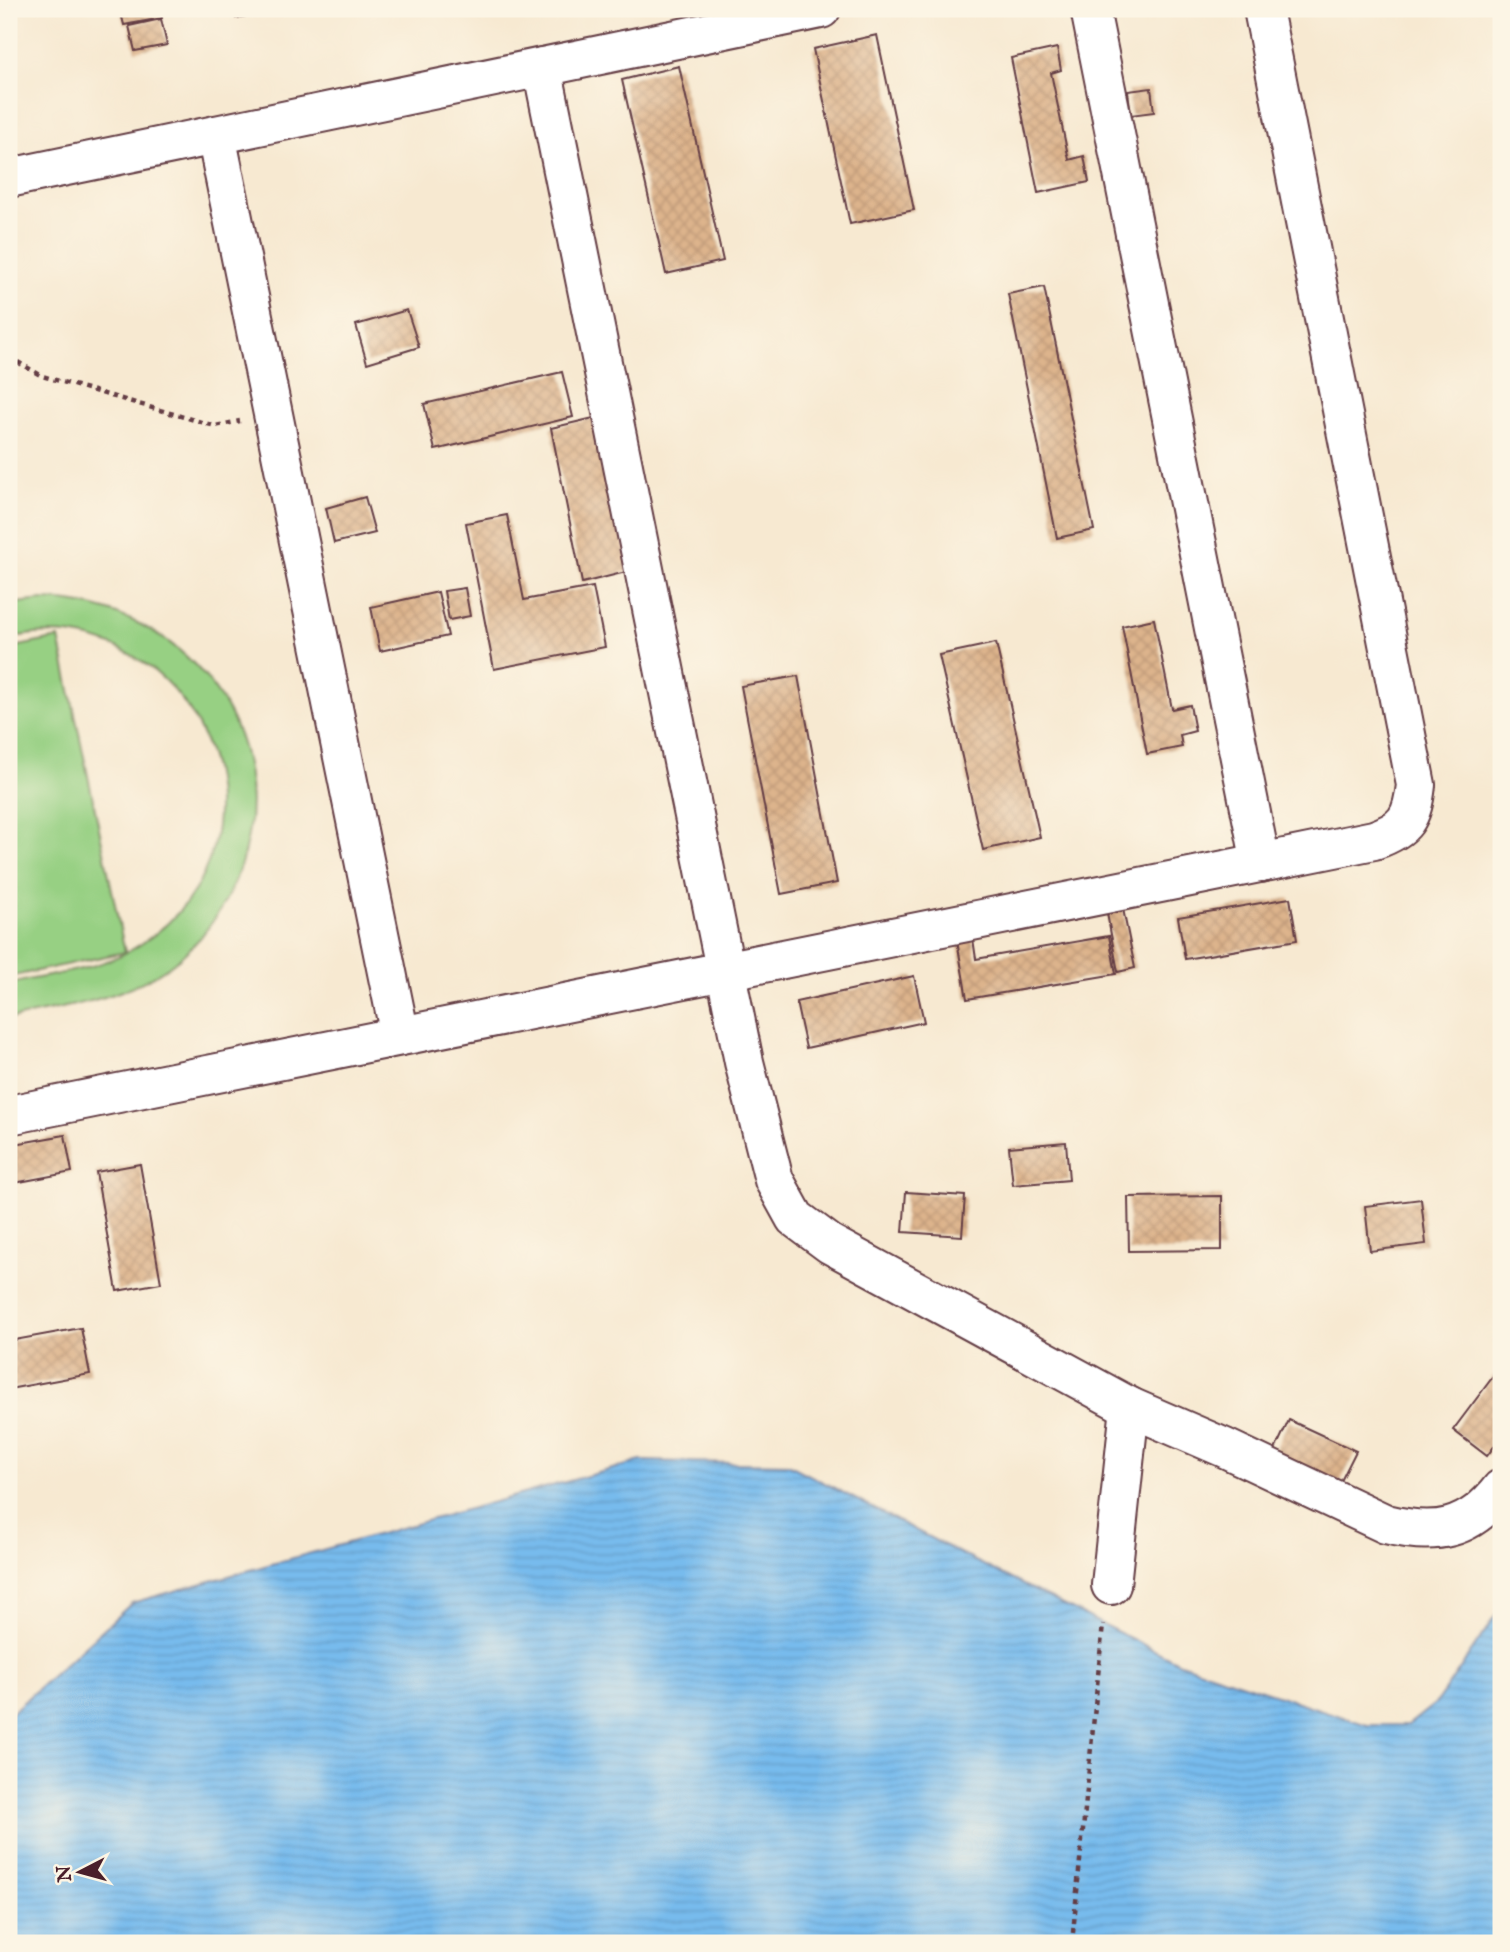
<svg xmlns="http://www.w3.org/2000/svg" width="1510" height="1952" font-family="'IM FELL English',serif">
<defs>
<pattern id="water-rules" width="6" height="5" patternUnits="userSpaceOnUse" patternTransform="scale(1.75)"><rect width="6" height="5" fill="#77bbed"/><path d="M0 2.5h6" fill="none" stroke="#68a0cb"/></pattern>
<pattern id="building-cross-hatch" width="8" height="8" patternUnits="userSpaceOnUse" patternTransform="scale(1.75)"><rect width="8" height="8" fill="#ddb48c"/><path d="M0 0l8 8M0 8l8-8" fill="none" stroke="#bf9a79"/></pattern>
</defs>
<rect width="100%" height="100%" fill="#fcf5e5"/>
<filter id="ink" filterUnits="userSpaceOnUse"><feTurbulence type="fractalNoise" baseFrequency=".0143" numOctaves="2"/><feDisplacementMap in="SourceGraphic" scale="14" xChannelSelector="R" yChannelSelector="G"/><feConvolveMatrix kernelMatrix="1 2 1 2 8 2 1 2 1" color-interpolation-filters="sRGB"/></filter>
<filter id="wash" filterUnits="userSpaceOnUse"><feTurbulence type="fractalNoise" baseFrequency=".00686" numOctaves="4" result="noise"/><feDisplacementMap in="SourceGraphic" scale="28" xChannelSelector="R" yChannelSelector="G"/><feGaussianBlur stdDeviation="1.57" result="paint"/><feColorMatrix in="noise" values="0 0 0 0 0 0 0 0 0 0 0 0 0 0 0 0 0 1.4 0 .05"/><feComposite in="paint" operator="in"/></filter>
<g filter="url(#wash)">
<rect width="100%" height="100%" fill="#f7e9d1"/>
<g fill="#97d083" stroke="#707857" stroke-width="2">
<path d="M42,600C183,602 287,733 239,870C225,908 202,943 168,967C121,1000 64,1007 9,1019V984C53,974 102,970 141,944C299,841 194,597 9,638V604Z"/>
<polygon points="59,638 125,952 9,977 9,648"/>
</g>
<polygon fill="url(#water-rules)" stroke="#606d8c" stroke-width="2" points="641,1461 788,1464 969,1558 1180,1663 1367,1725 1408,1725 1437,1702 1501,1608 1501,1943 9,1943 9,1715 132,1603"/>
<g id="blocks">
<g fill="url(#building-cross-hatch)">
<polygon points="120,9 160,9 162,18 124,25"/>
<polygon points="234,9 276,9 276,10 236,18"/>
<polygon points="161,19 167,45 135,51 129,26"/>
<polygon points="877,35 914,210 850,224 813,49"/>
<polygon points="1057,48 1061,70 1051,73 1069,160 1084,156 1089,182 1038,193 1011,58"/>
<polygon points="679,66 723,261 666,274 622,80"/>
<polygon points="1151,88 1154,112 1131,115 1128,91"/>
<polygon points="1044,287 1094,530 1057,538 1008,294"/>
<polygon points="407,310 419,347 367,363 356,325"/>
<polygon points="562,372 573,417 435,450 424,404"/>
<polygon points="594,418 630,571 582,583 551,428"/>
<polygon points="365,497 375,533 334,543 326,508"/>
<polygon points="507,515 524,600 593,587 605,647 494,669 466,523"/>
<polygon points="465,588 470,616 449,620 444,591"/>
<polygon points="438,592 448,636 380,651 371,607"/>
<polygon points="1154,619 1172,709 1190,705 1195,731 1180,735 1182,747 1147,754 1122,626"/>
<polygon points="996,643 1040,837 983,850 939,655"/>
<polygon points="798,676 837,883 781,894 741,686"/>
<polygon points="1290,898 1297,940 1185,959 1178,917"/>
<polygon points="1122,904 1135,968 1118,972 1106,908"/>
<polygon points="972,932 976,959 1109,936 1116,974 967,999 956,935"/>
<polygon points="914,976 924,1022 806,1048 796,1002"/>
<polygon points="65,1135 72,1172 9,1184 9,1145"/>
<polygon points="1066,1142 1069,1180 1013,1185 1009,1147"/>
<polygon points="140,1164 161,1283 117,1291 96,1172"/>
<polygon points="906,1192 965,1196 962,1236 903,1232"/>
<polygon points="1222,1196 1222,1250 1129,1251 1128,1197"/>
<polygon points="1421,1199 1426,1244 1370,1251 1365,1206"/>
<polygon points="81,1328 90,1374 9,1389 9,1341"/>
<polygon points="1501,1366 1501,1437 1487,1456 1453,1430"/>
<polygon points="1289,1420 1356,1451 1340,1483 1274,1452"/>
</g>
</g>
</g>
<g filter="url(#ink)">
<use href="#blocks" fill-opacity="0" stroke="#643d44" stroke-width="2"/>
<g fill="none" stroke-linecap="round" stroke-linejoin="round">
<defs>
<g id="minor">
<polyline points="1090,9 1261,863"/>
<path d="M542,67L744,1062L774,1180L795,1218L830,1244L1130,1407L1225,1448L1386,1524C1435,1536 1469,1531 1501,1489"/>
<polyline points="216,135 400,1036"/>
<polyline points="9,178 821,9"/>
<path d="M9,1115L1374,840C1406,829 1412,818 1416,785L1263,9"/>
<polyline points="1111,1585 1130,1407"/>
</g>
</defs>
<use href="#minor" stroke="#643d44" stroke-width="42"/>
<g stroke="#643d44" stroke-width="4.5" stroke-dasharray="5 5" stroke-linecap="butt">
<polyline points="9,357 42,376 215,426 240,421"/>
<polyline points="1072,1943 1103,1624"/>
</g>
<use href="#minor" stroke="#fff" stroke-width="38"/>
</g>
</g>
<rect width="1510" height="1952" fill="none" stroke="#fcf5e5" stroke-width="35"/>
<g transform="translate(80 1872) rotate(264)" stroke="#fcf5e5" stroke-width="5" paint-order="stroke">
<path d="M0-5L12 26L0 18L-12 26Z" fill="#4a1f2b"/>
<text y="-10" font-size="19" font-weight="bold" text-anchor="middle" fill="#4a1f2b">N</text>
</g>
</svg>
